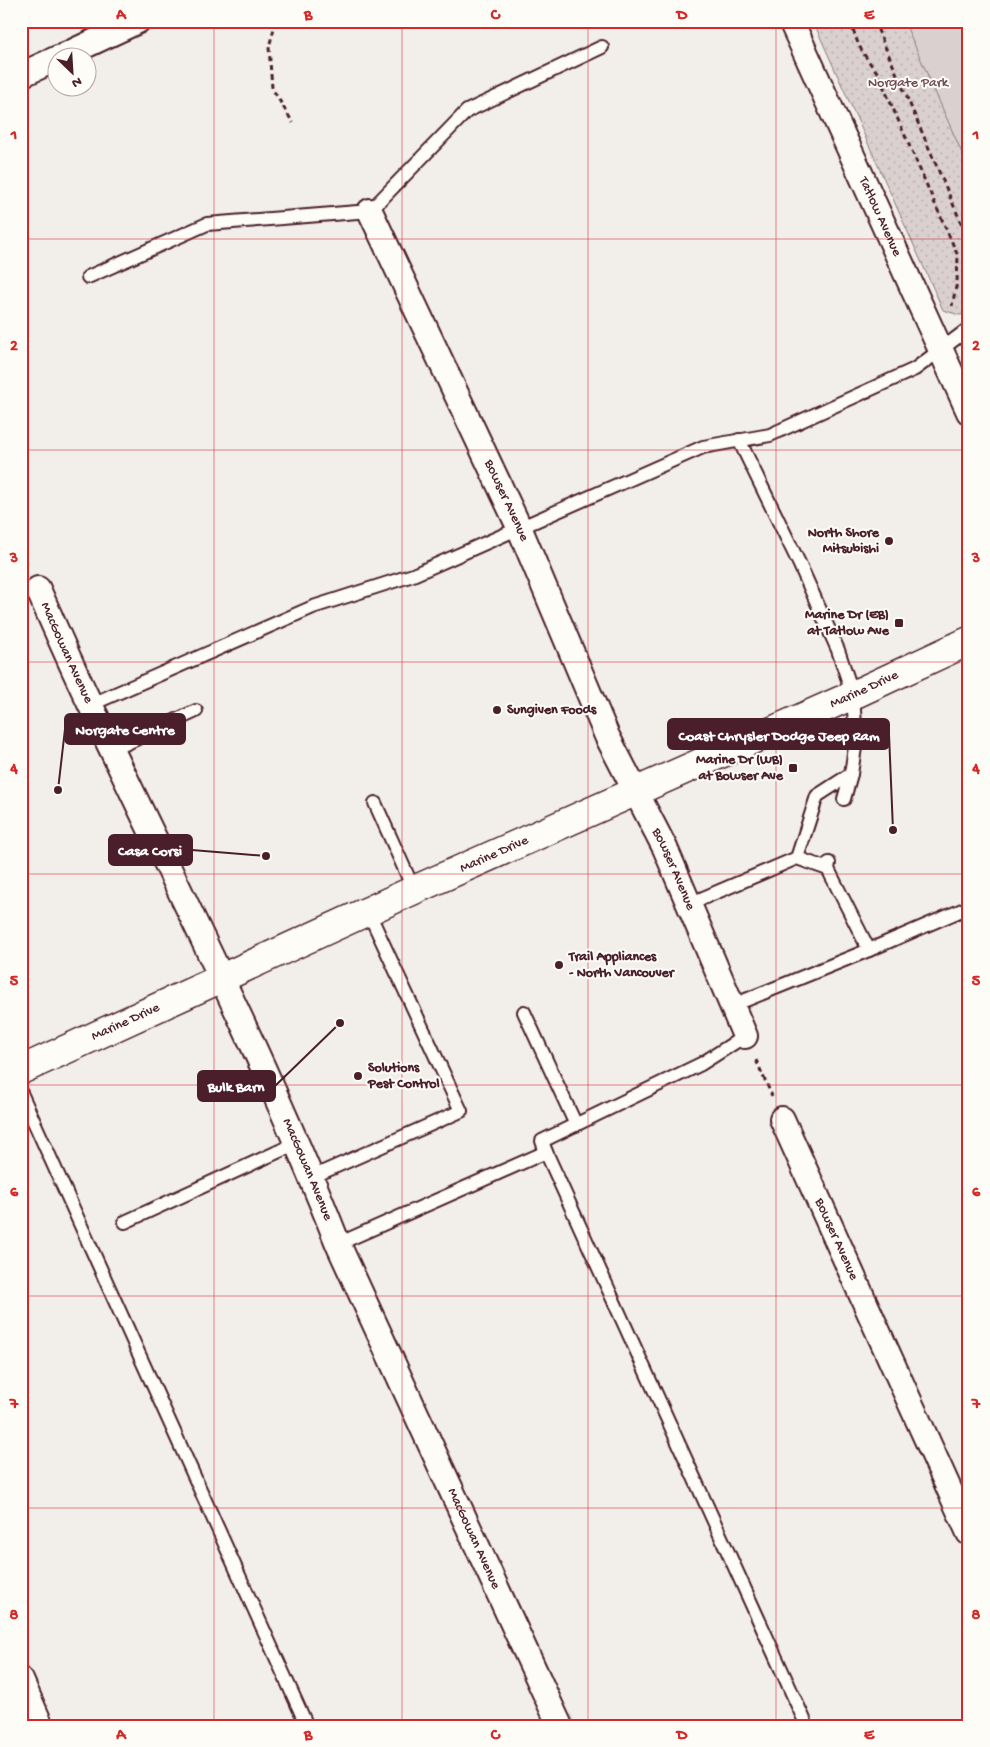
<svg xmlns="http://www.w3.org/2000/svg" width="990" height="1747" font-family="'Gochi Hand',sans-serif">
<defs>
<pattern id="green-dots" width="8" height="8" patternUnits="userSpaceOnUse" patternTransform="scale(1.25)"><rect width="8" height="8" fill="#d9d0cf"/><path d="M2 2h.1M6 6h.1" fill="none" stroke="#bcb2b2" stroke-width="1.8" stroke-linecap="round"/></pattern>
</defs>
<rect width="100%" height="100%" fill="#f2efeb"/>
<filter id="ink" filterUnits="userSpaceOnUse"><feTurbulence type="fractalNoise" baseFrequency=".02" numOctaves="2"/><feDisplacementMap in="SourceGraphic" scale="10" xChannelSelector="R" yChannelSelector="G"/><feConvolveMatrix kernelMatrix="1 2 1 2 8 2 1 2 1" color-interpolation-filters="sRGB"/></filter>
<g filter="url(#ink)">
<polygon fill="url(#green-dots)" stroke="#92787d" points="813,21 969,21 969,314 959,315 943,310"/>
<polygon fill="#d9d0cf" stroke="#92787d" points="904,21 969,21 969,169"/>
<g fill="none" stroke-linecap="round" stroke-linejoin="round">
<defs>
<g id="service">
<polyline points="88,277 207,224 370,211 467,111 602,47"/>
<polyline points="739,440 799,563 838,650 853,695 856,741 851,774 844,799"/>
<polyline points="21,596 38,589"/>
<polyline points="90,705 313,607 413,575 703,447 770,435 915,369 963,333 969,330"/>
<polyline points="112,750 196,711"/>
<polyline points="375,803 414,890"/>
<polyline points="797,858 817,796 851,774"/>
<polyline points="829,863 828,869 869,950"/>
<polyline points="689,904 797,858 828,869"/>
<polyline points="731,1006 869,950 969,907"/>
<polyline points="524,1012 576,1125"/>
<polyline points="21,1093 307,1726"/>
<polyline points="546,1152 542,1141 701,1064 745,1036"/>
<polyline points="312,1177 461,1111 368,911"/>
<polyline points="125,1222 297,1143"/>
<polyline points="338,1244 546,1152 807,1726"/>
</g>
<g id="minor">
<path id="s1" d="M791,21L969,412"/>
<polyline points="59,58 138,21"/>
<polyline points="21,75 58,58"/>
<path id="s2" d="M370,211L519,527L607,736L665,848L745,1036"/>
<path id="s3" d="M38,589C55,628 72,667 91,706C175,884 266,1060 338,1244L560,1726"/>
<path id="s4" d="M782,1119L969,1533"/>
<polyline points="21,1680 41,1726"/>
</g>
<g id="secondary">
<path id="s5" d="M21,1070L414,890L853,695L969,641"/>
</g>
</defs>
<use href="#service" stroke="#4a1f2b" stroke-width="16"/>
<use href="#minor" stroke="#4a1f2b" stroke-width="28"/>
<use href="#secondary" stroke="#4a1f2b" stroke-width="31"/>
<g stroke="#4a1f2b" stroke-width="3" stroke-dasharray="5 4" stroke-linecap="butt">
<polyline points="276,21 269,47 272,88 293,123"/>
<path d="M851,21C856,43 863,55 877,72L958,256L957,282L952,306"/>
<polyline points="874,21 969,241"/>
<polyline points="967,309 966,301 969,295"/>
<polyline points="21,552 27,565"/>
<polyline points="756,1060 772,1096"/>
</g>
<use href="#service" stroke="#fdfcf7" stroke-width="12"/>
<use href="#minor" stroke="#fdfcf7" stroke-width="24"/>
<use href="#secondary" stroke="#fdfcf7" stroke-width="28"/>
</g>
</g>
<path fill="none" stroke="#d62828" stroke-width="1" stroke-opacity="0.55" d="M214,21V1726M402,21V1726M588,21V1726M776,21V1726M21,239H969M21,450H969M21,662H969M21,874H969M21,1085H969M21,1296H969M21,1508H969"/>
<g fill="#4a1f2b" stroke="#fdfcf7" stroke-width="2">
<circle cx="889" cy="541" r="5"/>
<rect x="894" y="618" width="10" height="10" rx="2.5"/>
<circle cx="497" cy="710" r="5"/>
<rect x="788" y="763" width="10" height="10" rx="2.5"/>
<circle cx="559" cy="965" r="5"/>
<circle cx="358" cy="1076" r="5"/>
</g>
<g text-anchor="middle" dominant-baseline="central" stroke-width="4" stroke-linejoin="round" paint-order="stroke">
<g font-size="14" fill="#6e4b54" stroke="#fdfcf7">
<text x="908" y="83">Norgate Park</text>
</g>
<g font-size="14" fill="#4a1f2b" stroke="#fdfcf7">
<text stroke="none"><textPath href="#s1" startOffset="215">Tatlow Avenue</textPath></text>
<text stroke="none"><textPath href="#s2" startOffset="320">Bowser Avenue</textPath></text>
<text stroke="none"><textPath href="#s3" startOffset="70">MacGowan Avenue</textPath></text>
<text stroke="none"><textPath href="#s5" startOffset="925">Marine Drive</textPath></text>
<text stroke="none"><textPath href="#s5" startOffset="520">Marine Drive</textPath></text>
<text stroke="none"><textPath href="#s2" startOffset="725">Bowser Avenue</textPath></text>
<text stroke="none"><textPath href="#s5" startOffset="115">Marine Drive</textPath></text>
<text stroke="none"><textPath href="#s3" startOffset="640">MacGowan Avenue</textPath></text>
<text stroke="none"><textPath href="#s4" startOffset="132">Bowser Avenue</textPath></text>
<text stroke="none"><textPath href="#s3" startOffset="1045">MacGowan Avenue</textPath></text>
</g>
<g font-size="14" font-weight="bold" fill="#4a1f2b" stroke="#fdfcf7" text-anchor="end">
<text x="879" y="533">North Shore<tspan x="879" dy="16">Mitsubishi</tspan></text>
<text x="889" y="615">Marine Dr (EB)<tspan x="889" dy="16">at Tatlow Ave</tspan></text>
<text x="507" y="710" text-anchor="start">Sungiven Foods</text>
<text x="783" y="760">Marine Dr (WB)<tspan x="783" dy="16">at Bowser Ave</tspan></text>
<text x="569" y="957" text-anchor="start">Trail Appliances<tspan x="569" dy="16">- North Vancouver</tspan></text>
<text x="368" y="1068" text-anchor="start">Solutions<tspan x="368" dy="16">Pest Control</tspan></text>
</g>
</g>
<path fill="none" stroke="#4a1f2b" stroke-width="2" d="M58 790L65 729M893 830L889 734M266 856L192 850M340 1023L275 1086"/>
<g fill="#4a1f2b" stroke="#fdfcf7" stroke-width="2">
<circle cx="58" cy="790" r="5"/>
<circle cx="893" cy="830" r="5"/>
<circle cx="266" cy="856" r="5"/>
<circle cx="340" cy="1023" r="5"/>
</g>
<g fill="#4a1f2b" stroke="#4a1f2b" stroke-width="2">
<rect x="65" y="714" width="120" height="30" rx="5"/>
<rect x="668" y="719" width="221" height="30" rx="5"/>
<rect x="109" y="835" width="83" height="30" rx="5"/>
<rect x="198" y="1071" width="77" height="30" rx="5"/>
</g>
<g font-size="15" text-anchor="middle" font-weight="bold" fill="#fff">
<text x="125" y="734">Norgate Centre</text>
<text x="779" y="740">Coast Chrysler Dodge Jeep Ram</text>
<text x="150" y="855">Casa Corsi</text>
<text x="236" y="1091">Bulk Barn</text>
</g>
<rect width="990" height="1747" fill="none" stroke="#fdfcf7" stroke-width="55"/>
<g transform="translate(72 72) rotate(155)"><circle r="24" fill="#fdfcf7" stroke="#b5a4a5"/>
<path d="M0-4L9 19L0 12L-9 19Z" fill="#4a1f2b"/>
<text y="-8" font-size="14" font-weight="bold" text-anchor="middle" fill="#4a1f2b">N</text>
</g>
<rect x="28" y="28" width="934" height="1692" fill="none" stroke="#d62828" stroke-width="2"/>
<g font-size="16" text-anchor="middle" font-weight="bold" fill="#d62828">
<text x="121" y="19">A</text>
<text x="308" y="19">B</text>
<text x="495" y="19">C</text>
<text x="682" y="19">D</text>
<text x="869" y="19">E</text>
<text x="14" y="139">1</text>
<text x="976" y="139">1</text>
<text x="14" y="350">2</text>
<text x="976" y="350">2</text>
<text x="14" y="562">3</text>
<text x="976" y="562">3</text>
<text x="14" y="773">4</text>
<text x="976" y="773">4</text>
<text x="14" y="985">5</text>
<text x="976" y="985">5</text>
<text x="14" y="1196">6</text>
<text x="976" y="1196">6</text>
<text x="14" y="1408">7</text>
<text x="976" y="1408">7</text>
<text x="14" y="1619">8</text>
<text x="976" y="1619">8</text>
<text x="121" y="1739">A</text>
<text x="308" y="1739">B</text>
<text x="495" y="1739">C</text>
<text x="682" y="1739">D</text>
<text x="869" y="1739">E</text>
</g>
</svg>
